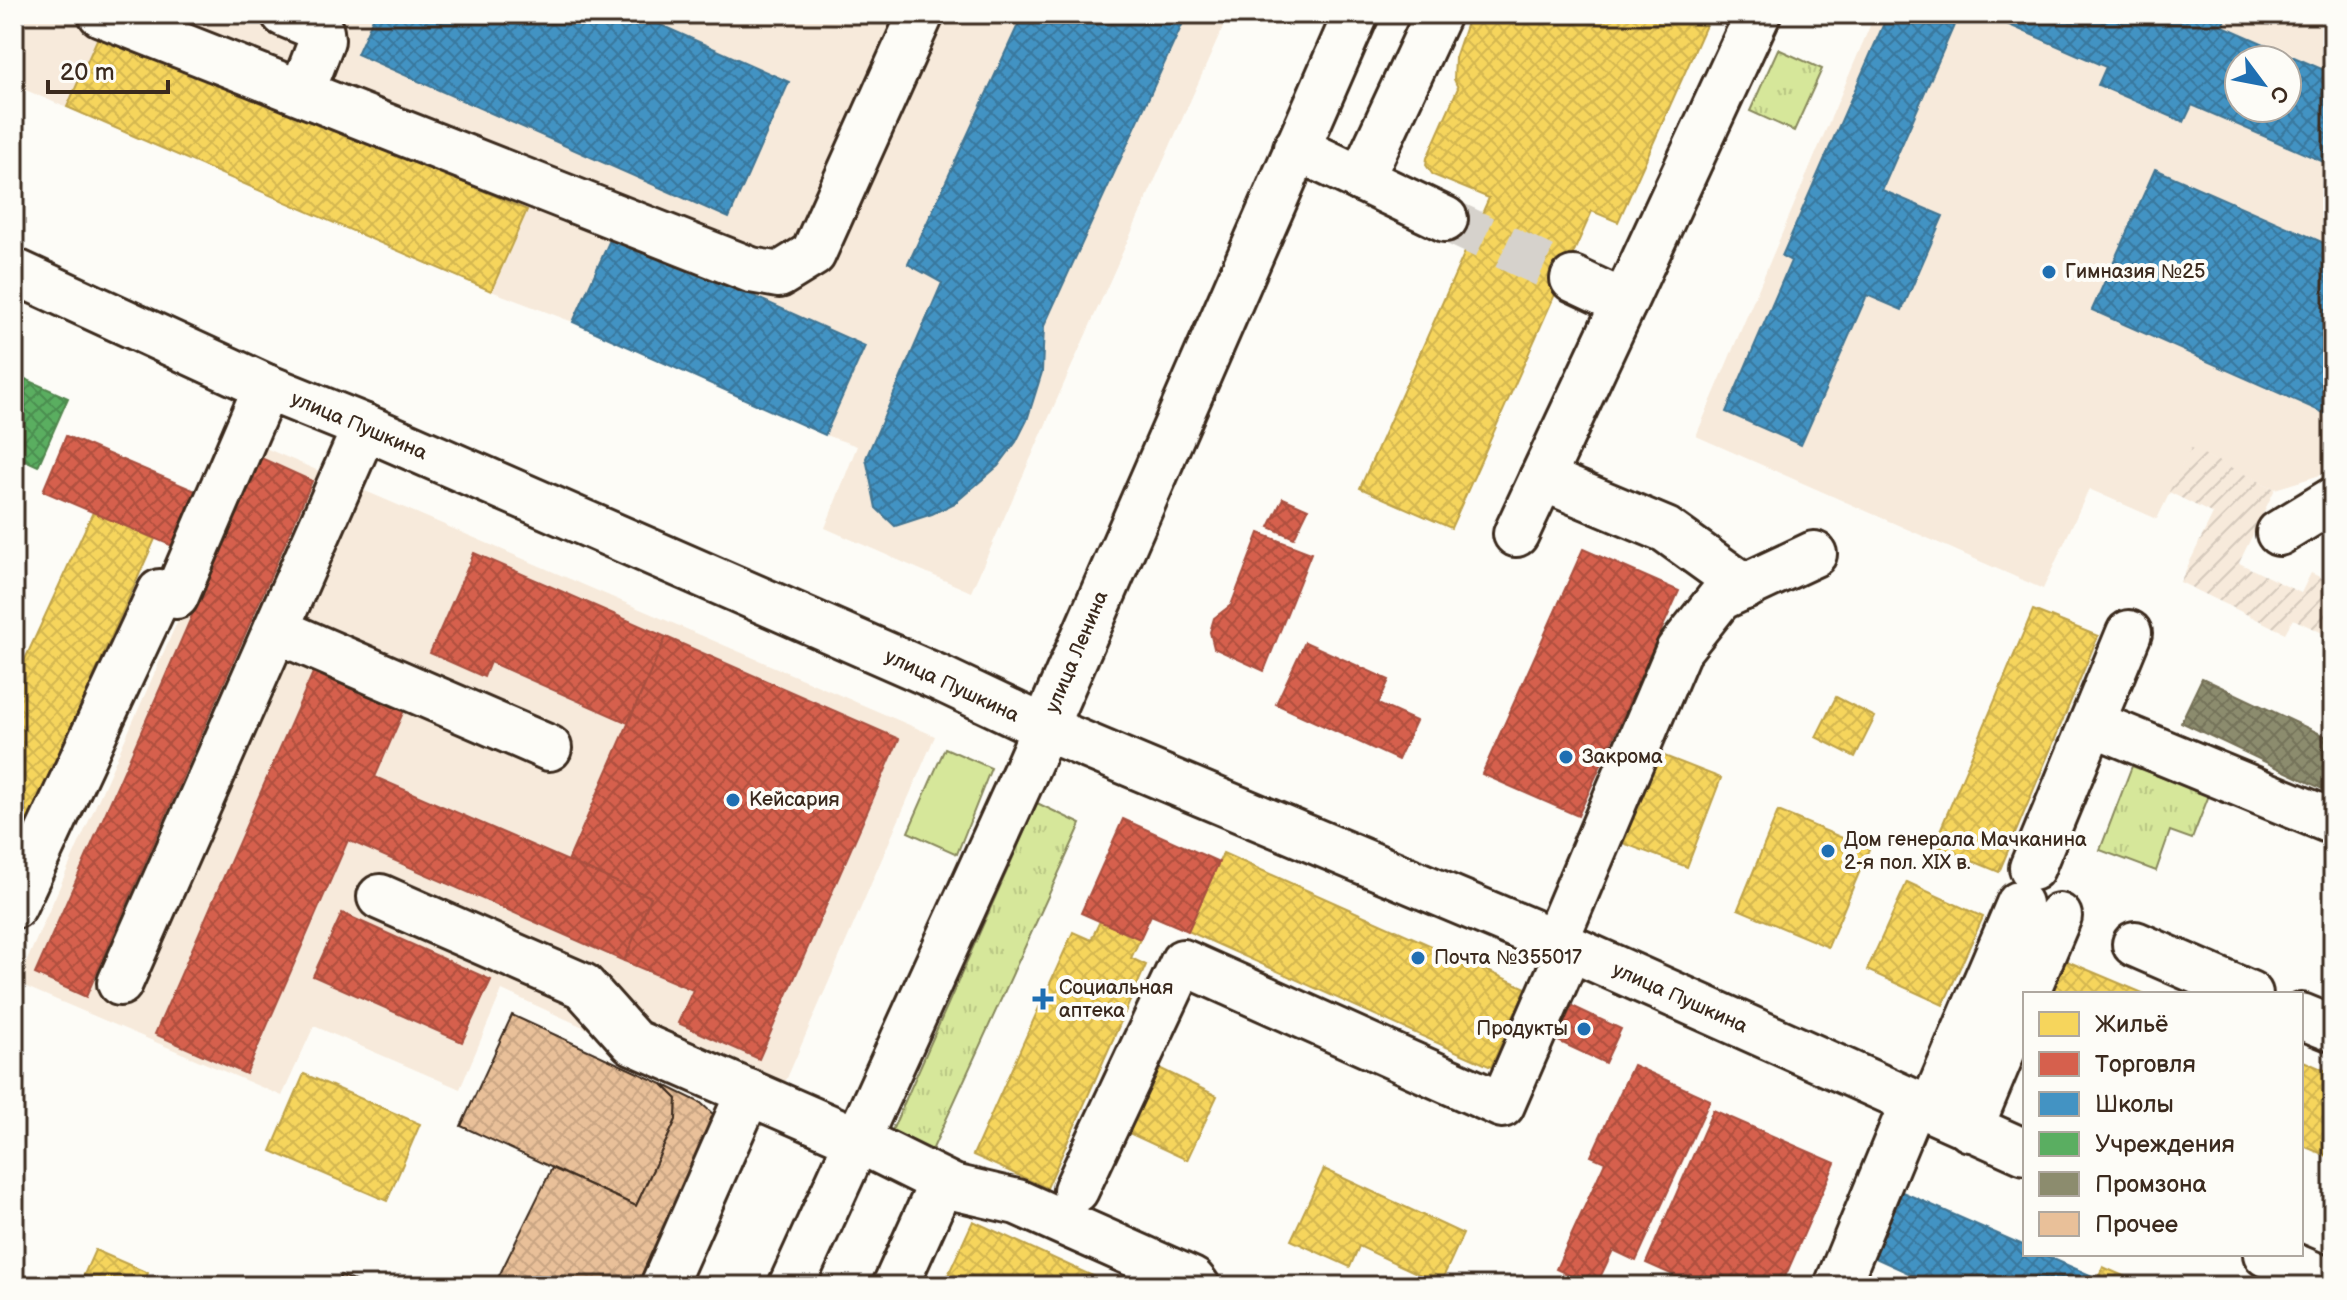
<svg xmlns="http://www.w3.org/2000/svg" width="2347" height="1300" font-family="'Balsamiq Sans',sans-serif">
<defs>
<pattern id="industrial-furrows" width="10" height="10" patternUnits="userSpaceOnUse" patternTransform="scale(2)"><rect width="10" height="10" fill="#f7eadb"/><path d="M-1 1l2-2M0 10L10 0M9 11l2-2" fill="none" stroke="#d5c9bc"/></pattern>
<pattern id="park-tufts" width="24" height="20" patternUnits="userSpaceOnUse" patternTransform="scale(2)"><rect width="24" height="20" fill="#d6e79a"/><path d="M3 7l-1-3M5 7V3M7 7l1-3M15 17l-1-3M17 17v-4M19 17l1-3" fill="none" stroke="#b9c684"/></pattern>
<pattern id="homes-cross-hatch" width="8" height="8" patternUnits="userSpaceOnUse" patternTransform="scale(2)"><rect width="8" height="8" fill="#f6d55c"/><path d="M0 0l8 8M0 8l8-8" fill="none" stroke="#d4b750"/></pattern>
<pattern id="shops-cross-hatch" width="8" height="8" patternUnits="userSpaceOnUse" patternTransform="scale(2)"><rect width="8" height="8" fill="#d6604d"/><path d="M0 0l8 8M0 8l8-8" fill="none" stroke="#af4f3f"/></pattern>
<pattern id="schools-cross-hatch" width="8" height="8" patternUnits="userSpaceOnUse" patternTransform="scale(2)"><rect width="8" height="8" fill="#4393c3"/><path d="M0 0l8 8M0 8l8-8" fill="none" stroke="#39789e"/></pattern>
<pattern id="public-cross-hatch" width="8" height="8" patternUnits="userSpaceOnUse" patternTransform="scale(2)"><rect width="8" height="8" fill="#5aae61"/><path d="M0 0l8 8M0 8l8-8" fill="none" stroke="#4c8e4f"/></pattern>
<pattern id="industry-cross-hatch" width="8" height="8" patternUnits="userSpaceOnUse" patternTransform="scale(2)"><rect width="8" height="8" fill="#8c8c6e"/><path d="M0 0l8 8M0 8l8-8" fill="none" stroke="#74735a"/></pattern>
<pattern id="building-cross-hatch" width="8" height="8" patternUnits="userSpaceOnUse" patternTransform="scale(2)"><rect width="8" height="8" fill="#e9c099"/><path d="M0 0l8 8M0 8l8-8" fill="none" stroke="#c9a583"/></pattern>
</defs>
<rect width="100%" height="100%" fill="#fdfcf7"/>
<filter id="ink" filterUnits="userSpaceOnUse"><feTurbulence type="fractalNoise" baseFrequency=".0125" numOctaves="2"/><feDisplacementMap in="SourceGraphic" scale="16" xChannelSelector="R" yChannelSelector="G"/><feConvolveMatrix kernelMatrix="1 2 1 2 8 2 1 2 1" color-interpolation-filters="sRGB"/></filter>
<g filter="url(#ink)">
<g fill="#f7eadb" fill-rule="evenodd">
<polygon points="14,14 1229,14 971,592 825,528 857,446 825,435 573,322 491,291 14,85"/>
<path d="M1875,14H2318L2333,20V471L2275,489L2191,449L2157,519L2089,489L2043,589L1696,436ZM2239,60H2287V108H2239Z"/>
<polygon points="256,444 935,736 772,1113 502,990 460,1089 314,1026 282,1096 17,983"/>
</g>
<polygon fill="url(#industrial-furrows)" points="2191,448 2275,489 2239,563 2301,593 2311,573 2333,583 2333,638 2293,619 2285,633 2180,582 2213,514 2169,492"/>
<polygon fill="#d6e79a" stroke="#88885c" stroke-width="2" points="945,748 991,768 957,854 908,832"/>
<g fill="url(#park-tufts)" stroke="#88885c" stroke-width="2">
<polygon points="1778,49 1822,69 1794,131 1750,111"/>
<polygon points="2132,766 2209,795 2192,839 2170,831 2156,871 2100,850"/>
<polygon points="1037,803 1081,824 930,1155 890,1135"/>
</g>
<g fill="url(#homes-cross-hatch)" stroke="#bea249" stroke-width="2">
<polygon points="1470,14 1711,14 1618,222 1592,211 1451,528 1360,488 1489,198 1433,175 1426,165 1427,158 1458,88 1454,79 1455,58"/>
<polygon points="103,26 527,210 491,291 67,107"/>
<polygon points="93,512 155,539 14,855 14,683"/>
<polygon points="2033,610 2098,636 1999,872 1934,845"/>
<polygon points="1836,697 1875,717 1855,757 1816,737"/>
<polygon points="1654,752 1721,778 1687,867 1620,842"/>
<polygon points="1778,811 1869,849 1828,947 1738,909"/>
<polygon points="1223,853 1526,988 1491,1067 1188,931"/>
<polygon points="1907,882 1983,917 1943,1005 1867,970"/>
<polygon points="1100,921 1140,939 1131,958 1146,965 1047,1188 973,1155 1073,932 1091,940"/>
<polygon points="2062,959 2145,994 2047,994"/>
<polygon points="2301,1060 2333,1074 2332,1158 2301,1145"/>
<polygon points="1159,1068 1217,1096 1187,1160 1129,1133"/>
<polygon points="304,1074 420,1124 387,1201 271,1151"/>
<polygon points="1324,1169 1463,1234 1440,1284 1359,1246 1350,1267 1291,1240"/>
<polygon points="973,1221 1077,1269 1115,1286 943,1286"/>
<polygon points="95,1250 148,1273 143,1286 79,1286"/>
<polygon points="2103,1267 2146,1286 2095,1286"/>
</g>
<g fill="url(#shops-cross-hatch)" stroke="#a8503f" stroke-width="2">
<polygon points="66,436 212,498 189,553 43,491"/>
<polygon points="261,458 312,481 86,997 35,974"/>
<polygon points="1283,498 1308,509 1294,538 1269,527"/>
<polygon points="1259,533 1311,553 1264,671 1214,648 1210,632 1214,618 1231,605"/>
<polygon points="1583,549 1679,591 1578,816 1482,774"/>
<polygon points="474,553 666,637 628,723 490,662 484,677 430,653"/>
<polygon points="666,637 899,739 759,1059 678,1023 693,990 624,961 651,897 568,861"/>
<polygon points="1305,642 1389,680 1378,704 1416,721 1398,760 1276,704"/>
<polygon points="315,668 405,708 375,777 651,897 624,961 348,840 246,1074 155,1034"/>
<polygon points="1123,819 1219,862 1188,931 1151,915 1140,939 1081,913"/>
<polygon points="342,913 491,980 462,1042 313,976"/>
<polygon points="1572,1006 1621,1029 1605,1063 1556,1040"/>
<polygon points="1633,1065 1710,1100 1636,1261 1613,1250 1596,1286 1593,1286 1556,1269 1605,1162 1591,1156"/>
<polygon points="1713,1110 1835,1163 1781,1286 1698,1286 1646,1263"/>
</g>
<g fill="url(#schools-cross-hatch)" stroke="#417492" stroke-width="2" fill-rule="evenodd">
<polygon points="375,14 636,14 789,82 729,218 357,54"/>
<polygon points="1023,14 1187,14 1044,326 1042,372 1027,420 1016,442 998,466 955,503 932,514 895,526 876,508 866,458 942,283 908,264"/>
<polygon points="1888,14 1959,14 1882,190 1943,216 1902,310 1867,295 1801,445 1726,412 1791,261 1782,256"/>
<path d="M1984,14H2228L2223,26L2333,74V166L2192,105L2184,122L2098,85L2106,67ZM2239,60H2287V108H2239Z"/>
<polygon points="2155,169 2333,247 2333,417 2092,310"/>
<polygon points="613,233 865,346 825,435 573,322"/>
<polygon points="1900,1191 2025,1246 2025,1254 2042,1254 2099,1279 2095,1286 1937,1286 1871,1256"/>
<polygon points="1911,1274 1937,1286 1906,1286"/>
</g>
<polygon fill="url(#public-cross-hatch)" stroke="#51864d" stroke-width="2" points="14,374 68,398 38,466 14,455"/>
<polygon fill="url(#industry-cross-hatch)" stroke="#746f56" stroke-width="2" points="2202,678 2333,740 2333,794 2181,722"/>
<g fill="url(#building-cross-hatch)" stroke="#3b2a1e" stroke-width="2">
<polygon points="512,1015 662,1084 677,1099 676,1120 636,1206 461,1126"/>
<polygon points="662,1084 701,1103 713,1114 717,1122 655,1286 494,1286 552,1168 636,1206 676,1120 677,1099"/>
<polygon points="341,1275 365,1286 336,1286"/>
</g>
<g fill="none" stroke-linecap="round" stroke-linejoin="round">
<polyline stroke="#d6d2cc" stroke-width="44" stroke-dasharray="44 22" stroke-linecap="butt" points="1445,219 1573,279"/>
<defs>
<g id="minor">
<polyline points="101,14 751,270 779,275 813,254 921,14"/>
<polyline points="284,14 313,26 321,32 322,40 302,92"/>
<polyline points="1296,148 1445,219"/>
<polyline points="1361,179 1438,14"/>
<polyline points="14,271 266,387 365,427 937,677 1045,728 1570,948 2025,1152"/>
<polyline points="1573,279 1624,303 1758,14"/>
<polyline points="1542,478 1666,530 1745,587"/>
<polyline points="2279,533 2333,500"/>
<polyline points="1516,534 1624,303"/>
<polyline points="276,630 549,748"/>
<polyline points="2092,723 2333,822"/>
<polyline points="2032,868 2129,633"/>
<polyline points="380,897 583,986 633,1042 858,1140 953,1187 1017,1202 1192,1280 1197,1286"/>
<polyline points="14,906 160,592 176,596 266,387"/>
<polyline points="1555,942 1678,651 1720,598 1814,554"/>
<polyline points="2135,944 2250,994"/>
<polyline points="120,983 365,427"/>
<polyline points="2026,994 2059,916"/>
<polyline points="2301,1016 2333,1029"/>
<polyline points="1931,1110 2019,904"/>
<polyline points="1970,1129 2025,997"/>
<polyline points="1076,1190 1183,962 1502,1105 1570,948"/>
<polyline points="2266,1254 2333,1283"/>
<polyline points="663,1286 749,1092"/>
<polyline points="895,1286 942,1182"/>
<polyline points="1837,1286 1913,1102"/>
</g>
<polyline id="major" points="791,1286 1026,770 1356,14"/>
</defs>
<use href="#minor" stroke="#3b2a1e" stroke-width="50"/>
<use href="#major" stroke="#3b2a1e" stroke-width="50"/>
<use href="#minor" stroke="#fdfcf7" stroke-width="44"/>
<use href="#major" stroke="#fdfcf7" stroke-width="44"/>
</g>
</g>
<g fill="#1f6fb2" stroke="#fdfcf7" stroke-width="3">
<circle cx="2049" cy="272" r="8"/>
<circle cx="1566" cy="757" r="8"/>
<circle cx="733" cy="800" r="8"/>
<circle cx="1828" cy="851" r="8"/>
<circle cx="1418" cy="958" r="8"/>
<path d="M1039 987h8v8h8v8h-8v8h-8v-8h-8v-8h8z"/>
<circle cx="1584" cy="1029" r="8"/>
</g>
<g text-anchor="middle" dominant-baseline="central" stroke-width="8" stroke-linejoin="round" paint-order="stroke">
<g font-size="20" fill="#3b2a1e" stroke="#fdfcf7" text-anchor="start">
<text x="2065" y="272">Гимназия №25</text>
<text x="1582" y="757">Закрома</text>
<text x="749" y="800">Кейсария</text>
<text x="1844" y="840">Дом генерала Мачканина<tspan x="1844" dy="23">2-я пол. XIX в.</tspan></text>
<text x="1434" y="958">Почта №355017</text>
<text x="1059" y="988">Социальная<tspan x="1059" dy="23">аптека</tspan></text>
<text x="1568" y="1029" text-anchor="end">Продукты</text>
</g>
<g font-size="20" fill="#3b2a1e" stroke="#fdfcf7">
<text transform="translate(359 426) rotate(23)">улица Пушкина</text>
<text transform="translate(1077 652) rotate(-67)">улица Ленина</text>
<text transform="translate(952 686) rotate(25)">улица Пушкина</text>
<text transform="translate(1680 998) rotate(24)">улица Пушкина</text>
</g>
</g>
<rect width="2347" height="1300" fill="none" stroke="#fdfcf7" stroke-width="48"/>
<rect x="24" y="24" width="2299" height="1252" fill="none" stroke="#3b2a1e" stroke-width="3" filter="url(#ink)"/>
<rect x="2023" y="992" width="280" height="264" fill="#fdfcf7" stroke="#afa8a0" stroke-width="2"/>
<rect x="2039" y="1012" width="40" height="24" fill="#f6d55c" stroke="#afa8a0" stroke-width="2"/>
<text x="2095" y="1032" font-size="24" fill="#3b2a1e">Жильё</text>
<rect x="2039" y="1052" width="40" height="24" fill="#d6604d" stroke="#afa8a0" stroke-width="2"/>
<text x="2095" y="1072" font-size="24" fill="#3b2a1e">Торговля</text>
<rect x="2039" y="1092" width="40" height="24" fill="#4393c3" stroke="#afa8a0" stroke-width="2"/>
<text x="2095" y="1112" font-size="24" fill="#3b2a1e">Школы</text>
<rect x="2039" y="1132" width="40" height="24" fill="#5aae61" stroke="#afa8a0" stroke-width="2"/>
<text x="2095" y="1152" font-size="24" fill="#3b2a1e">Учреждения</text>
<rect x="2039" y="1172" width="40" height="24" fill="#8c8c6e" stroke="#afa8a0" stroke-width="2"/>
<text x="2095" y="1192" font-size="24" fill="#3b2a1e">Промзона</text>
<rect x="2039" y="1212" width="40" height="24" fill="#e9c099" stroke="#afa8a0" stroke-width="2"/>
<text x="2095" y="1232" font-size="24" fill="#3b2a1e">Прочее</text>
<g transform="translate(2263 84) rotate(122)"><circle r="38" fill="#fdfcf7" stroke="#afa8a0" stroke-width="2"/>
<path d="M0-6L14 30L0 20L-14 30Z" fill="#1f6fb2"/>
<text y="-12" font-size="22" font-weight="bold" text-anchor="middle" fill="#3b2a1e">С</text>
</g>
<path d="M48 80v12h120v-12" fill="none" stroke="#3b2a1e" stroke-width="4"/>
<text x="60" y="80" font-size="24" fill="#3b2a1e" stroke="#fdfcf7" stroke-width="6" paint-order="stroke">20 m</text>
</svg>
